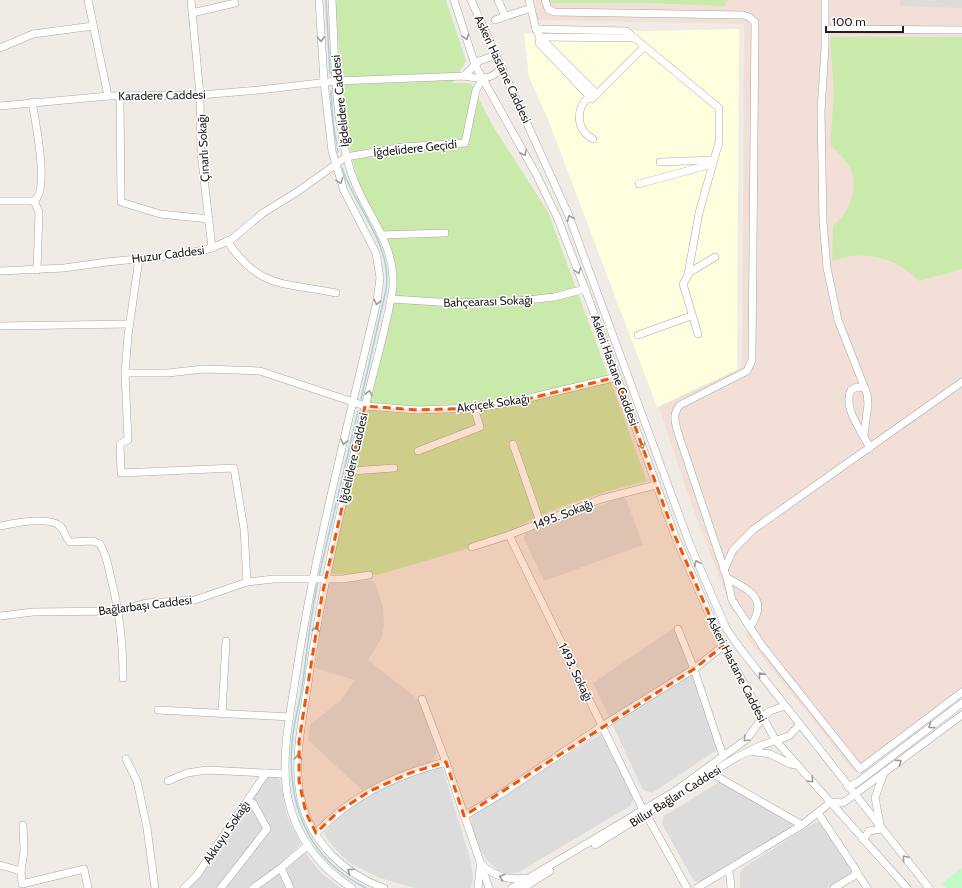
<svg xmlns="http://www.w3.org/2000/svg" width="962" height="888" font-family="Cabin,sans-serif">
<rect width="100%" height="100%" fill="#f0ece5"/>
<g fill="#dddcdc">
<polygon points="623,497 626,499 643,545 544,581 524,539 526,533"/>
<polygon points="332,580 374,581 383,606 384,625 382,637 368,660 420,701 436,749 436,755 433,761 397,774 362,790 308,740 310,725 341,700 355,680 315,668 328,585"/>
<polygon points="674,628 718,744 717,750 652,793 643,790 593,683"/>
<polygon points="601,734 634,797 630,806 519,872 509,874 499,871 487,860 480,850 472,830 471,815"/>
<polygon points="442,766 471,862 473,877 471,888 415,888 380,878 350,863 338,852 328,840 324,833 338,818 360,800 399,780"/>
<polygon points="267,776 277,777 280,780 287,816 301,844 281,863 248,888 188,888"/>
<polygon points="721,781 792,821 792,827 704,883 694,881 662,824 664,816"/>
<polygon points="815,822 824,823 852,868 851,873 827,888 740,888 740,874 743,868"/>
<polygon points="304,851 321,873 341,888 258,888"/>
</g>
<polygon fill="#ffffdf" points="739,29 737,370 657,407 549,122 529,77 524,34"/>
<polygon fill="#f1dfd8" points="534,0 962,0 962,694 855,773 746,637 748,628 741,615 732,611 688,495 659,407 737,370 742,366 744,24 538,20"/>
<polygon fill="#dedcd6" points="900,0 962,0 962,8 900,6"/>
<g fill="#c9eaab">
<polygon points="335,0 446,0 466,61 452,83 471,83 491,123 548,212 647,481 608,491 569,504 534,518 487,543 377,575 328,574 392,304 393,254 389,243 365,201 351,156 340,66"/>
<polygon points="549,0 728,0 724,6 648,3 550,3"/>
<path d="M830,37H962V269L919,281C896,257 864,249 832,261L833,226C849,213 861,186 849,166C844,158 836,151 830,144L834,94Z"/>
</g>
<polygon fill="#c2fac7" points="962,868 962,888 946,888 942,883"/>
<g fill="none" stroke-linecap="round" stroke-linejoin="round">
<g stroke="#a5d0de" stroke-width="1.5">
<polyline points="326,0 330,73"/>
<polyline points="331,91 333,122 338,152"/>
<path d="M342,168C356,209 393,246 386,290L361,399"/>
<polyline points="319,576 358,411"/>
<path d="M318,582C310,617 307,652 302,687C299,706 293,725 292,744C287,806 309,860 366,888"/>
</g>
<defs>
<g id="minor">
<polyline points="88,0 108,96"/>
<polyline points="191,0 200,95 201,152 212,248"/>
<path d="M319,0L324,82L332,151L344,191L376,253L380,278L377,301C348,425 315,549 296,675C290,716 280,758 288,799C296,836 320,868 352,888"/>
<path d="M332,0C335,53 334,118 350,169C363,213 395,238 393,287C387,327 374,368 365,407C344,497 322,585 309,676C304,716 292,758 301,799C311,842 344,874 384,888"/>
<polyline points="454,0 475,65 536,174 557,217 585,289 675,536 723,646 776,741 907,888"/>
<polyline points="471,0 569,216 690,545 726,628 739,647 929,888"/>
<polyline points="498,0 505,16"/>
<polyline points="529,0 536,29 540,37 597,94"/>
<path d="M545,0L548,9L554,12L743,15L749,17L755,22L752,360L747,371L680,405C671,415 676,425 679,436L727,578L732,600L763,647L860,769L962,692"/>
<polyline points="825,0 825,47 821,111 823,222 827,268 838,320 867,394 868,404 864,435"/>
<polyline points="192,13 235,3"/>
<polyline points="495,20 531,8"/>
<polyline points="536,29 626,31 719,108 719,142 699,213 688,274"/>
<polyline points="826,29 962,30"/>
<polyline points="540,37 539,43 592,99 644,47"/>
<polyline points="540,37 633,38"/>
<polyline points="0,48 33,34 93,26"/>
<polyline points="464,76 479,61 496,55"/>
<polyline points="120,95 121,202 160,214 209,219"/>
<path d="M589,97C575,109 576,130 593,139"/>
<path d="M0,106L108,96L200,95L259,90L337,81L464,76C480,79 490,81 502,68"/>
<polyline points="660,162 714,160"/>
<polyline points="639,184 712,164"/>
<path d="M0,201H34C50,191 35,119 32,102"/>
<polyline points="34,201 39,212 37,270"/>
<polyline points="381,235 445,233"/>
<path d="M227,241C260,290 284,282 336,293"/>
<polyline points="139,259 128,335 125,373 128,440 120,444 121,473 234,468 244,529 247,582"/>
<polyline points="0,271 64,268 107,262 186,254 212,248 232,239 263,213 297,192 346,157 403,147 465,143 476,90 482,80"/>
<polyline points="391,299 454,303 519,301 554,297 585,289"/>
<polyline points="0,326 129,324"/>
<polyline points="698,334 683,284 690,272 715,257"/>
<polyline points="638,335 691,316"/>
<polyline points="125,373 168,373 204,369 260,371 365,406 417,410 474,408 508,403 617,377"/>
<path d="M865,388L857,387L851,390C842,408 863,433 870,448"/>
<polyline points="513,444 540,522"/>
<polyline points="418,451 480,427 474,408"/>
<polyline points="351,471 394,468"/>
<path d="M0,526C14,523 48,516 60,526C65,530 65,538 70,542L93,541L100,544C106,554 109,568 111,579C120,613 123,644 123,678"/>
<polyline points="509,535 643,810"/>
<polyline points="472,547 509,535 601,499 656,485"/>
<polyline points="724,570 733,550 754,529 962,382"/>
<path d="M727,578C751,591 769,599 750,627"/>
<polyline points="0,616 33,612 119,611 146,603 195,600 247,582 274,579 343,579 369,575"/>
<polyline points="678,629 694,669 723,756"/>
<polyline points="422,699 446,762 489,888"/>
<polyline points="158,710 290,717"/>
<polyline points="222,713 226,641"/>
<polyline points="750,751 770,754 790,764 797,765"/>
<polyline points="126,759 137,781 147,828 155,888"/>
<polyline points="711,773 802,825"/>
<polyline points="168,781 187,773 207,770 285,774"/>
<polyline points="848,787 858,782 962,703"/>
<polyline points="818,813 856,870 854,876 834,888"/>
<polyline points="646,814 687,888"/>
<polyline points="464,816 501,794 602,726 694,669 723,646"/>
<path d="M316,833C351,796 397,774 446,762"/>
<polyline points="863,840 869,831 881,829 875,798 884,772"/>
<polyline points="595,845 735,758 762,745 789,736 800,724"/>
<path d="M480,863C493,876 507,881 525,878"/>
<polyline points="0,865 21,871 22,884 84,869 88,888"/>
<polyline points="281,868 290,888"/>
<polyline points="728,870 730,876 731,888"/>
<polyline points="21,871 24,851 23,825"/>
<polyline points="856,871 867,888"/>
<polyline points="184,888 197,875 266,773"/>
<polyline points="221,888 267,829 253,803"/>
<polyline points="253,888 281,868 308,845"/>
<polyline points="478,888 480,868"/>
<polyline points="512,888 675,791 747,739 762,718 770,711 785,706"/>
<polyline points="523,888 550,871"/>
<polyline points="697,888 802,825 831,802 842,803 847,800 962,715"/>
</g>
</defs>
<use href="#minor" stroke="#a6a6a6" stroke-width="8"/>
<use href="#minor" stroke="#fff" stroke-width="7"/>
</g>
<defs><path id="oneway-chevron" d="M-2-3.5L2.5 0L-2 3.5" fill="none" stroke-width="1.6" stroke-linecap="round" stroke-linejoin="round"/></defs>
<g stroke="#9a9a9a">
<use href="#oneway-chevron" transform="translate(466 37) rotate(72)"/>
<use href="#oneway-chevron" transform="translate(321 39) rotate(87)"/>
<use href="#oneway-chevron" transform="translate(524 153) rotate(61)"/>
<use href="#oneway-chevron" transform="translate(340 181) rotate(69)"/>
<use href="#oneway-chevron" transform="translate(570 218) rotate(-112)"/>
<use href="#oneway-chevron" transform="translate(578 271) rotate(69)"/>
<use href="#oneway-chevron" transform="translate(377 302) rotate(103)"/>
<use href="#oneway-chevron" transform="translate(369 393) rotate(-76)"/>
<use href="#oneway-chevron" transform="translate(344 442) rotate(102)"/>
<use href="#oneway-chevron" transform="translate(642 446) rotate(70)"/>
<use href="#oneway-chevron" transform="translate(697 563) rotate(-114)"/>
<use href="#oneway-chevron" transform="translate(316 629) rotate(-81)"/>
<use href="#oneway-chevron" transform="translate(761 675) rotate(-129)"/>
<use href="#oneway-chevron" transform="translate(931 726) rotate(143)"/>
<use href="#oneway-chevron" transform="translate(746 739) rotate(135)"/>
<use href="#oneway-chevron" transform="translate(298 757) rotate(-89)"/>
<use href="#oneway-chevron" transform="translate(899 762) rotate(-36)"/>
<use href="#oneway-chevron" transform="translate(811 780) rotate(47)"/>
<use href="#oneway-chevron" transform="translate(905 858) rotate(-130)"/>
<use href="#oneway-chevron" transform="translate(350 871) rotate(-143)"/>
<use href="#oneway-chevron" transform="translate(502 877) rotate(-162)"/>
</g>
<path fill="#e8590c" fill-opacity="0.2" stroke="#e8590c" stroke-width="3" stroke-dasharray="8 5" stroke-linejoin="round" d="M617,377L675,536L723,646L694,669L464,816L446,762L410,773L370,791L339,811L316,833L306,813L299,781V741L322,595L365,406L417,410L474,408L523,400Z"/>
<g text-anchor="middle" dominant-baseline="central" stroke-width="3" stroke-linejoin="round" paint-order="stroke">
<g font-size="12" fill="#1f1f1f" stroke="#fff">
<text transform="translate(503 69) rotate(65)">Askeri Hastane Caddesi</text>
<text transform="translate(162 95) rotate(-1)">Karadere Caddesi</text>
<text transform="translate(340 101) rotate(-96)">İğdelidere Caddesi</text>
<text transform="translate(203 148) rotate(-93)">Çınarlı Sokağı</text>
<text transform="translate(415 148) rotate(-6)">İğdelidere Geçidi</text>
<text transform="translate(168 254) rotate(-7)">Huzur Caddesi</text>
<text transform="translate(488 301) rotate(-2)">Bahçearası Sokağı</text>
<text transform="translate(615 370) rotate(70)">Askeri Hastane Caddesi</text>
<text transform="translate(493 403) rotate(-8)">Akçiçek Sokağı</text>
<text transform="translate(353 458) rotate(-77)">İğdelidere Caddesi</text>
<text transform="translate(563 514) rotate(-21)">1495. Sokağı</text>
<text transform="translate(145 605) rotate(-7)">Bağlarbaşı Caddesi</text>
<text transform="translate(737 669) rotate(63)">Askeri Hastane Caddesi</text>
<text transform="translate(576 672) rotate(64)">1493. Sokağı</text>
<text transform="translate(675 796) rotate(-32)">Billur Bağları Caddesi</text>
<text transform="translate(226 832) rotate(-56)">Akkuyu Sokağı</text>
</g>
</g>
<path d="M826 26v6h77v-6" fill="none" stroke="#1f1f1f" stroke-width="2"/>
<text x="832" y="26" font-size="12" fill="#1f1f1f" stroke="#ffffff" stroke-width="3" paint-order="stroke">100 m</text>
</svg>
